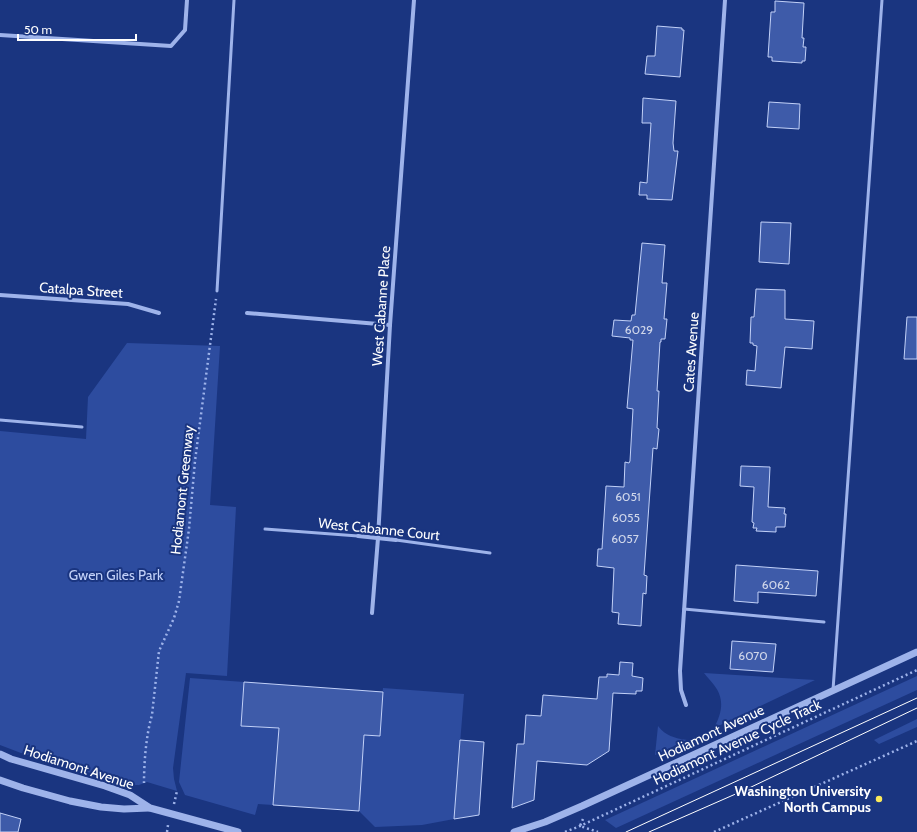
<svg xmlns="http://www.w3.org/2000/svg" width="917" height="832" font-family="Cabin,sans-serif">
<rect width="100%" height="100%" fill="#1a3580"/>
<g fill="#2d4c9f">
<polygon points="127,343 220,346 210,505 236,507 227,676 186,673 173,768 174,779 177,791 147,782 139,785 132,785 21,753 0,745 0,431 86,439 88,397"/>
<path d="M704,673L815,680L714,728C722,713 725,699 714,685C711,681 707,677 704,673Z"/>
<polygon points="917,676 917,690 616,828 605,820"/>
<polygon points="190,678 244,682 241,726 279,728 273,805 258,804 255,815 185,795 179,782"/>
<polygon points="383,688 464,694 454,819 422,825 375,827 359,811 364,735 380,736"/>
<polygon points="917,719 917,727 879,744 874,740"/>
<path d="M658,726C666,736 674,738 687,740L655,755Z"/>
</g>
<g fill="#3e5ba9" stroke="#c2d1f8">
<polygon points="775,1 804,3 802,38 804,38 803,47 806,47 805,61 802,61 802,63 772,61 772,57 768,57 771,12 775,12"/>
<polygon points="657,26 682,28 682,30 684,30 680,77 645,74 647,56 655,56"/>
<polygon points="643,98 676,101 673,143 674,151 678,151 672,200 647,199 647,195 639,195 640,182 647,183 651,123 642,123"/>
<polygon points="769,102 800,104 799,129 767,127"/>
<polygon points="761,222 791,223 789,264 759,262"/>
<polygon points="642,243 665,245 662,283 667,283 664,319 667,319 665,339 661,339 661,342 660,342 657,391 659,391 657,428 659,429 657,449 653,448 644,575 647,576 646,594 643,593 641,626 618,624 619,613 612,612 614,568 597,566 598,549 602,549 606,486 624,487 625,462 629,463 630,461 633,409 627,408 633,340 630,340 630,338 612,336 614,320 631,321 632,315 635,315"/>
<polygon points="756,289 785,290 785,319 814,321 812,349 785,347 781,388 746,385 747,370 755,371 757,346 753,345 753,343 750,343 751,317 754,317"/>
<polygon points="907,317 917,317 917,359 904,359"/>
<polygon points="741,466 770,467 768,507 785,508 784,514 786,514 785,527 776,527 776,532 756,531 757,528 753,528 754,523 752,522 754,487 740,486"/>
<polygon points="736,565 818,571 816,596 758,592 758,603 734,601"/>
<polygon points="732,641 776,644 773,672 730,669"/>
<polygon points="620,662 633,663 632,676 643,678 642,691 636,691 636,694 613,693 609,751 587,765 537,761 534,800 512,808 517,744 524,744 526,715 541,716 543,695 597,699 599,677 607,677 607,674 619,675"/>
<polygon points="244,682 383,692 380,736 364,735 359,811 273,805 279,728 241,726"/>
<polygon points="460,740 484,742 479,815 454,819"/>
<polygon points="0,813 21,819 18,832 0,832"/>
</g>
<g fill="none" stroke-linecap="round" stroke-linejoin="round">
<g stroke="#9eb3ea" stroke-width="2.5" stroke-dasharray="2 3" stroke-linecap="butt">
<path d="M144,783C144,763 146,735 152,715L159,651L174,618L179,601L189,529L195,461L216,299"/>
<polyline points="174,804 177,791"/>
<polyline points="583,819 580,826 598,832"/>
<polyline points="167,832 168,825"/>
<polyline points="565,832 580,826 917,670"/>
<polyline points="714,832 917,741"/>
</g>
<g stroke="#9eb3ea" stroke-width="3">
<polyline points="217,291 234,0"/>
<polyline points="0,420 82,427"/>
<polyline points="265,529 358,536"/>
<polyline points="396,540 490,553"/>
<polyline points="684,609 824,622"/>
<polyline points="833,690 882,0"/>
</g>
<g stroke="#9eb3ea" stroke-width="4">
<polyline points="0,35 171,46 185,30 187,0"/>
<polyline points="0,295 128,304 159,313"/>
<polyline points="247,313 390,325"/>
<polyline points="358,536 396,540"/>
<polyline points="372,613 378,538 390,325 414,0"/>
<polyline points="686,705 681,690 680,671 725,0"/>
</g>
<g stroke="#9eb3ea" stroke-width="7">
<polyline points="0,754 11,759 105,786 130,795 150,808 238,832"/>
<polyline points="0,780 23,788 70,801 101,807 124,809 149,808"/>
<polyline points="514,832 545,822 582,806 917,652"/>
</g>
<g stroke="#fff" stroke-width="1">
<polyline points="626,832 917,698"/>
<polyline points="649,832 747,789 917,708"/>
</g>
</g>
<circle fill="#fcea5a" stroke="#1a3580" stroke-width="1.5" cx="879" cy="799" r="4"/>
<g text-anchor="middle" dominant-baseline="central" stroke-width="4" stroke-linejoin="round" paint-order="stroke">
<g font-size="12" fill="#cfd6ea">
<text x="639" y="329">6029</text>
<text x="628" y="496">6051</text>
<text x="626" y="517">6055</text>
<text x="625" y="538">6057</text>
<text x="776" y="584">6062</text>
<text x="753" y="655">6070</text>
</g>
<g font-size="14" fill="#fff" stroke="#1a3580">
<text transform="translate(81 290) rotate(4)">Catalpa Street</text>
<text transform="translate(381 306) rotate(-86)">West Cabanne Place</text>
<text transform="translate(691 352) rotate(-86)">Cates Avenue</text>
<text transform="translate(182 490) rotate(-84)">Hodiamont Greenway</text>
<text transform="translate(379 529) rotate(6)">West Cabanne Court</text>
<text transform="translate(711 733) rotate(-25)">Hodiamont Avenue</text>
<text transform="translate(737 742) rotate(-25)">Hodiamont Avenue Cycle Track</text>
<text transform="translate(79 767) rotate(18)">Hodiamont Avenue</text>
</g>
<g font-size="14" fill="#c2d1f8" stroke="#1a3580">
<text x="116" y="575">Gwen Giles Park</text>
</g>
<g font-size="14" font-weight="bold" fill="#fff" stroke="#1a3580" text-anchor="end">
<text x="871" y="791">Washington University<tspan x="871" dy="16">North Campus</tspan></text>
</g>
</g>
<path d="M18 34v6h118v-6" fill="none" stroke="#ffffff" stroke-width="2"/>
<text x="24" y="34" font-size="12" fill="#ffffff" stroke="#1a3580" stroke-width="3" paint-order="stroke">50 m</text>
</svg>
